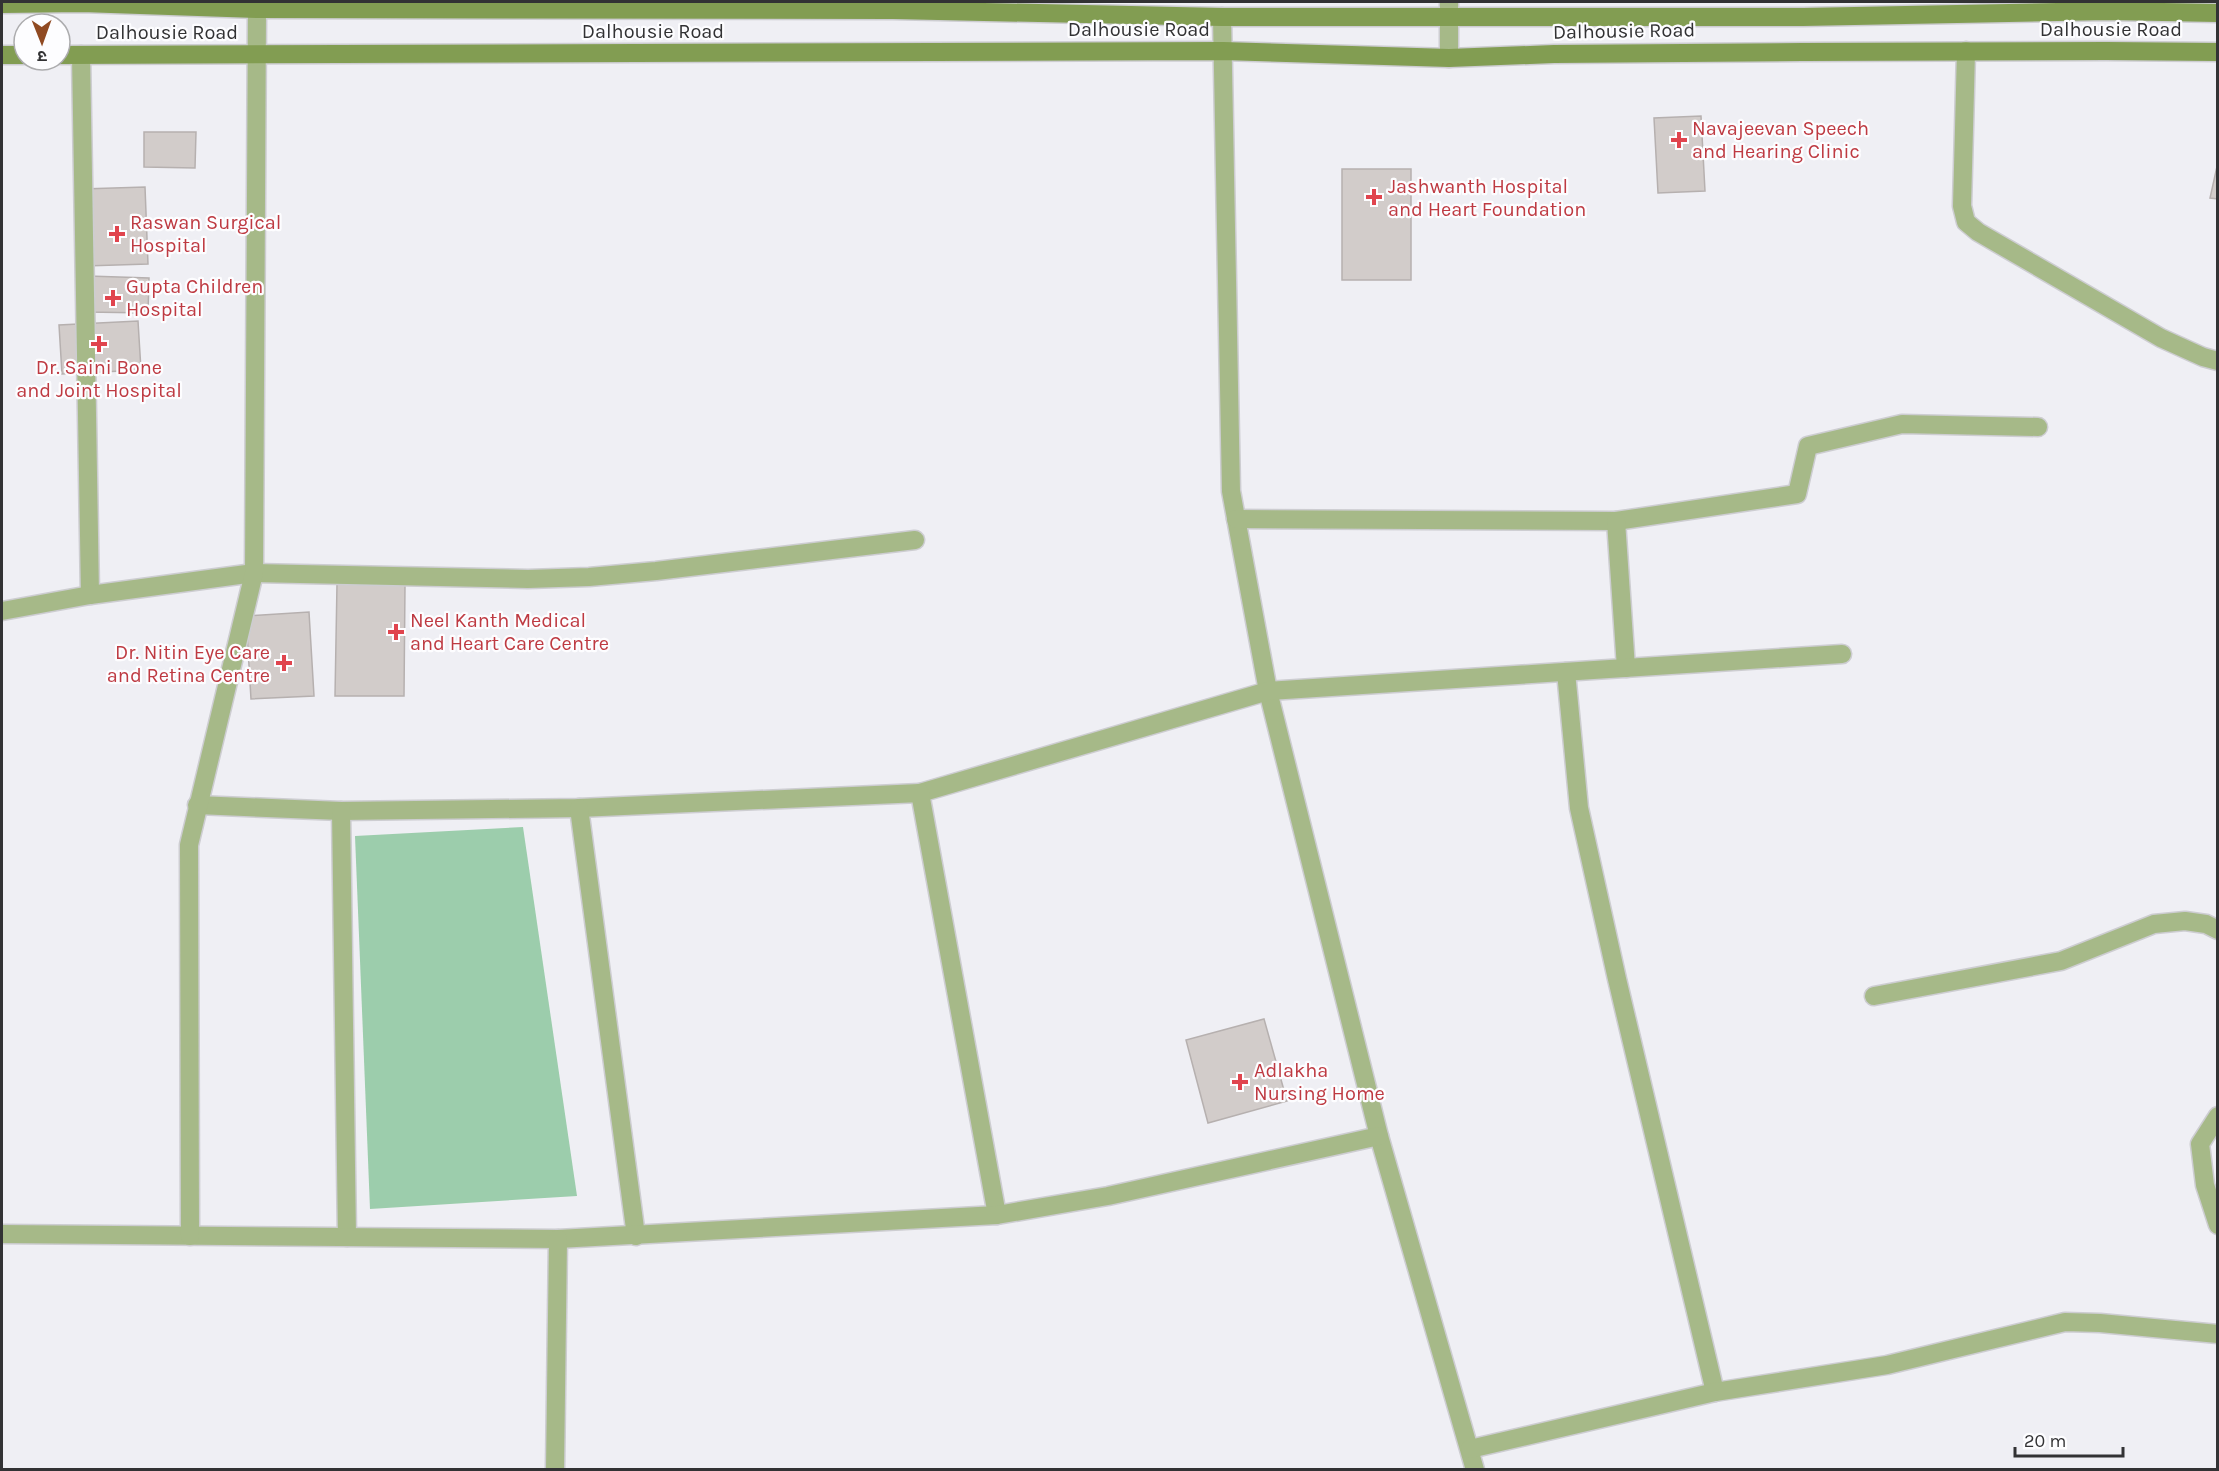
<svg xmlns="http://www.w3.org/2000/svg" width="2219" height="1471" font-family="Karla,'Noto Sans Devanagari',sans-serif">
<rect width="100%" height="100%" fill="#efeff4"/>
<polygon fill="#9ccdac" points="523,827 577,1196 370,1209 355,836"/>
<g fill="#d2ccca" stroke="#b6b0af" stroke-width="1.5">
<polygon points="1701,116 1705,191 1658,193 1654,118"/>
<polygon points="144,132 196,132 195,168 144,167"/>
<polygon points="2218,162 2218,199 2210,198"/>
<rect x="1342" y="169" width="69" height="111"/>
<polygon points="145,187 148,264 85,266 82,189"/>
<polygon points="88,276 149,278 148,313 87,312"/>
<polygon points="138,321 141,370 62,374 59,325"/>
<polygon points="337,584 405,585 404,696 335,696"/>
<polygon points="309,612 314,696 251,699 246,616"/>
<polygon points="1264,1019 1287,1101 1208,1123 1186,1040"/>
</g>
<g fill="none" stroke-linecap="round" stroke-linejoin="round">
<defs>
<g id="street">
<polyline points="1449,2 1449,58"/>
<polyline points="1222,17 1231,491 1268,691 1379,1136 1475,1470"/>
<polyline points="1966,51 1962,206 1966,222 1978,232 2161,338 2203,357 2218,361"/>
<polyline points="81,55 90,595"/>
<polyline points="1236,519 1616,521 1797,494 1808,446 1902,424 2038,427"/>
<polyline points="1616,521 1626,668"/>
<polyline points="2,611 90,595 254,573 528,579 589,577 656,571 915,540"/>
<polyline points="1566,672 1579,808 1617,979 1715,1392"/>
<polyline points="920,793 1268,691 1842,654"/>
<polyline points="197,805 341,811 579,808 920,793 997,1215"/>
<polyline points="579,808 636,1236"/>
<polyline points="341,811 347,1237"/>
<polyline points="1874,996 2061,961 2154,924 2185,921 2206,924 2218,930"/>
<polyline points="2218,1116 2200,1144 2205,1185 2218,1225"/>
<polyline points="2,1234 558,1239 997,1215 1108,1196 1379,1136"/>
<polyline points="190,1236 189,845 254,573 257,9"/>
<polyline points="1470,1449 1715,1392 1887,1365 2065,1322 2100,1323 2218,1334"/>
<polyline points="555,1470 558,1239"/>
</g>
<g id="secondary">
<polyline points="2,4 82,3 257,9 893,10 1222,17 1803,17 2108,11 2218,13"/>
<polyline points="2,55 24,55"/>
<polyline points="60,55 1223,51 1449,58 1554,54 1802,52 2106,51 2218,52"/>
</g>
</defs>
<use href="#street" stroke="#cdcdd1" stroke-width="21"/>
<use href="#secondary" stroke="#cdcdd1" stroke-width="21"/>
<use href="#street" stroke="#a6b988" stroke-width="18"/>
<use href="#secondary" stroke="#829d52" stroke-width="18"/>
</g>
<g fill="#e0444e" stroke="#fdfdff" stroke-width="2">
<path d="M1676 131h6v6h6v6h-6v6h-6v-6h-6v-6h6z"/>
<path d="M1371 188h6v6h6v6h-6v6h-6v-6h-6v-6h6z"/>
<path d="M114 225h6v6h6v6h-6v6h-6v-6h-6v-6h6z"/>
<path d="M110 289h6v6h6v6h-6v6h-6v-6h-6v-6h6z"/>
<path d="M96 335h6v6h6v6h-6v6h-6v-6h-6v-6h6z"/>
<path d="M393 623h6v6h6v6h-6v6h-6v-6h-6v-6h6z"/>
<path d="M281 654h6v6h6v6h-6v6h-6v-6h-6v-6h6z"/>
<path d="M1237 1073h6v6h6v6h-6v6h-6v-6h-6v-6h6z"/>
</g>
<g text-anchor="middle" dominant-baseline="central" stroke-width="4.5" stroke-linejoin="round" paint-order="stroke">
<g font-size="20" fill="#323234" stroke="#fdfdff">
<text x="1139" y="29">Dalhousie Road</text>
<text x="2111" y="29">Dalhousie Road</text>
<text x="653" y="31">Dalhousie Road</text>
<text transform="translate(1624 31) rotate(-1)">Dalhousie Road</text>
<text x="167" y="32">Dalhousie Road</text>
</g>
<g font-size="20" fill="#be3a42" stroke="#fdfdff" text-anchor="start">
<text x="1692" y="128">Navajeevan Speech<tspan x="1692" dy="23">and Hearing Clinic</tspan></text>
<text x="1388" y="186">Jashwanth Hospital<tspan x="1388" dy="23">and Heart Foundation</tspan></text>
<text x="130" y="222">Raswan Surgical<tspan x="130" dy="23">Hospital</tspan></text>
<text x="126" y="286">Gupta Children<tspan x="126" dy="23">Hospital</tspan></text>
<text x="99" y="367" text-anchor="middle">Dr. Saini Bone<tspan x="99" dy="23">and Joint Hospital</tspan></text>
<text x="410" y="620">Neel Kanth Medical<tspan x="410" dy="23">and Heart Care Centre</tspan></text>
<text x="270" y="652" text-anchor="end">Dr. Nitin Eye Care<tspan x="270" dy="23">and Retina Centre</tspan></text>
<text x="1254" y="1070">Adlakha<tspan x="1254" dy="23">Nursing Home</tspan></text>
</g>
</g>
<rect width="2219" height="1471" fill="none" stroke="#323234" stroke-width="6"/>
<g transform="translate(42 42) rotate(179)"><circle r="28" fill="#fdfdff" stroke="#acacae" stroke-width="1.5"/>
<path d="M0-4.5L10 22L0 15L-10 22Z" fill="#904a22"/>
<text y="-9" font-size="16" font-weight="bold" text-anchor="middle" fill="#323234">उ</text>
</g>
<path d="M2015 1447v9h108v-9" fill="none" stroke="#323234" stroke-width="3"/>
<text x="2024" y="1447" font-size="18" fill="#323234" stroke="#fdfdff" stroke-width="4.5" paint-order="stroke">20 m</text>
</svg>
